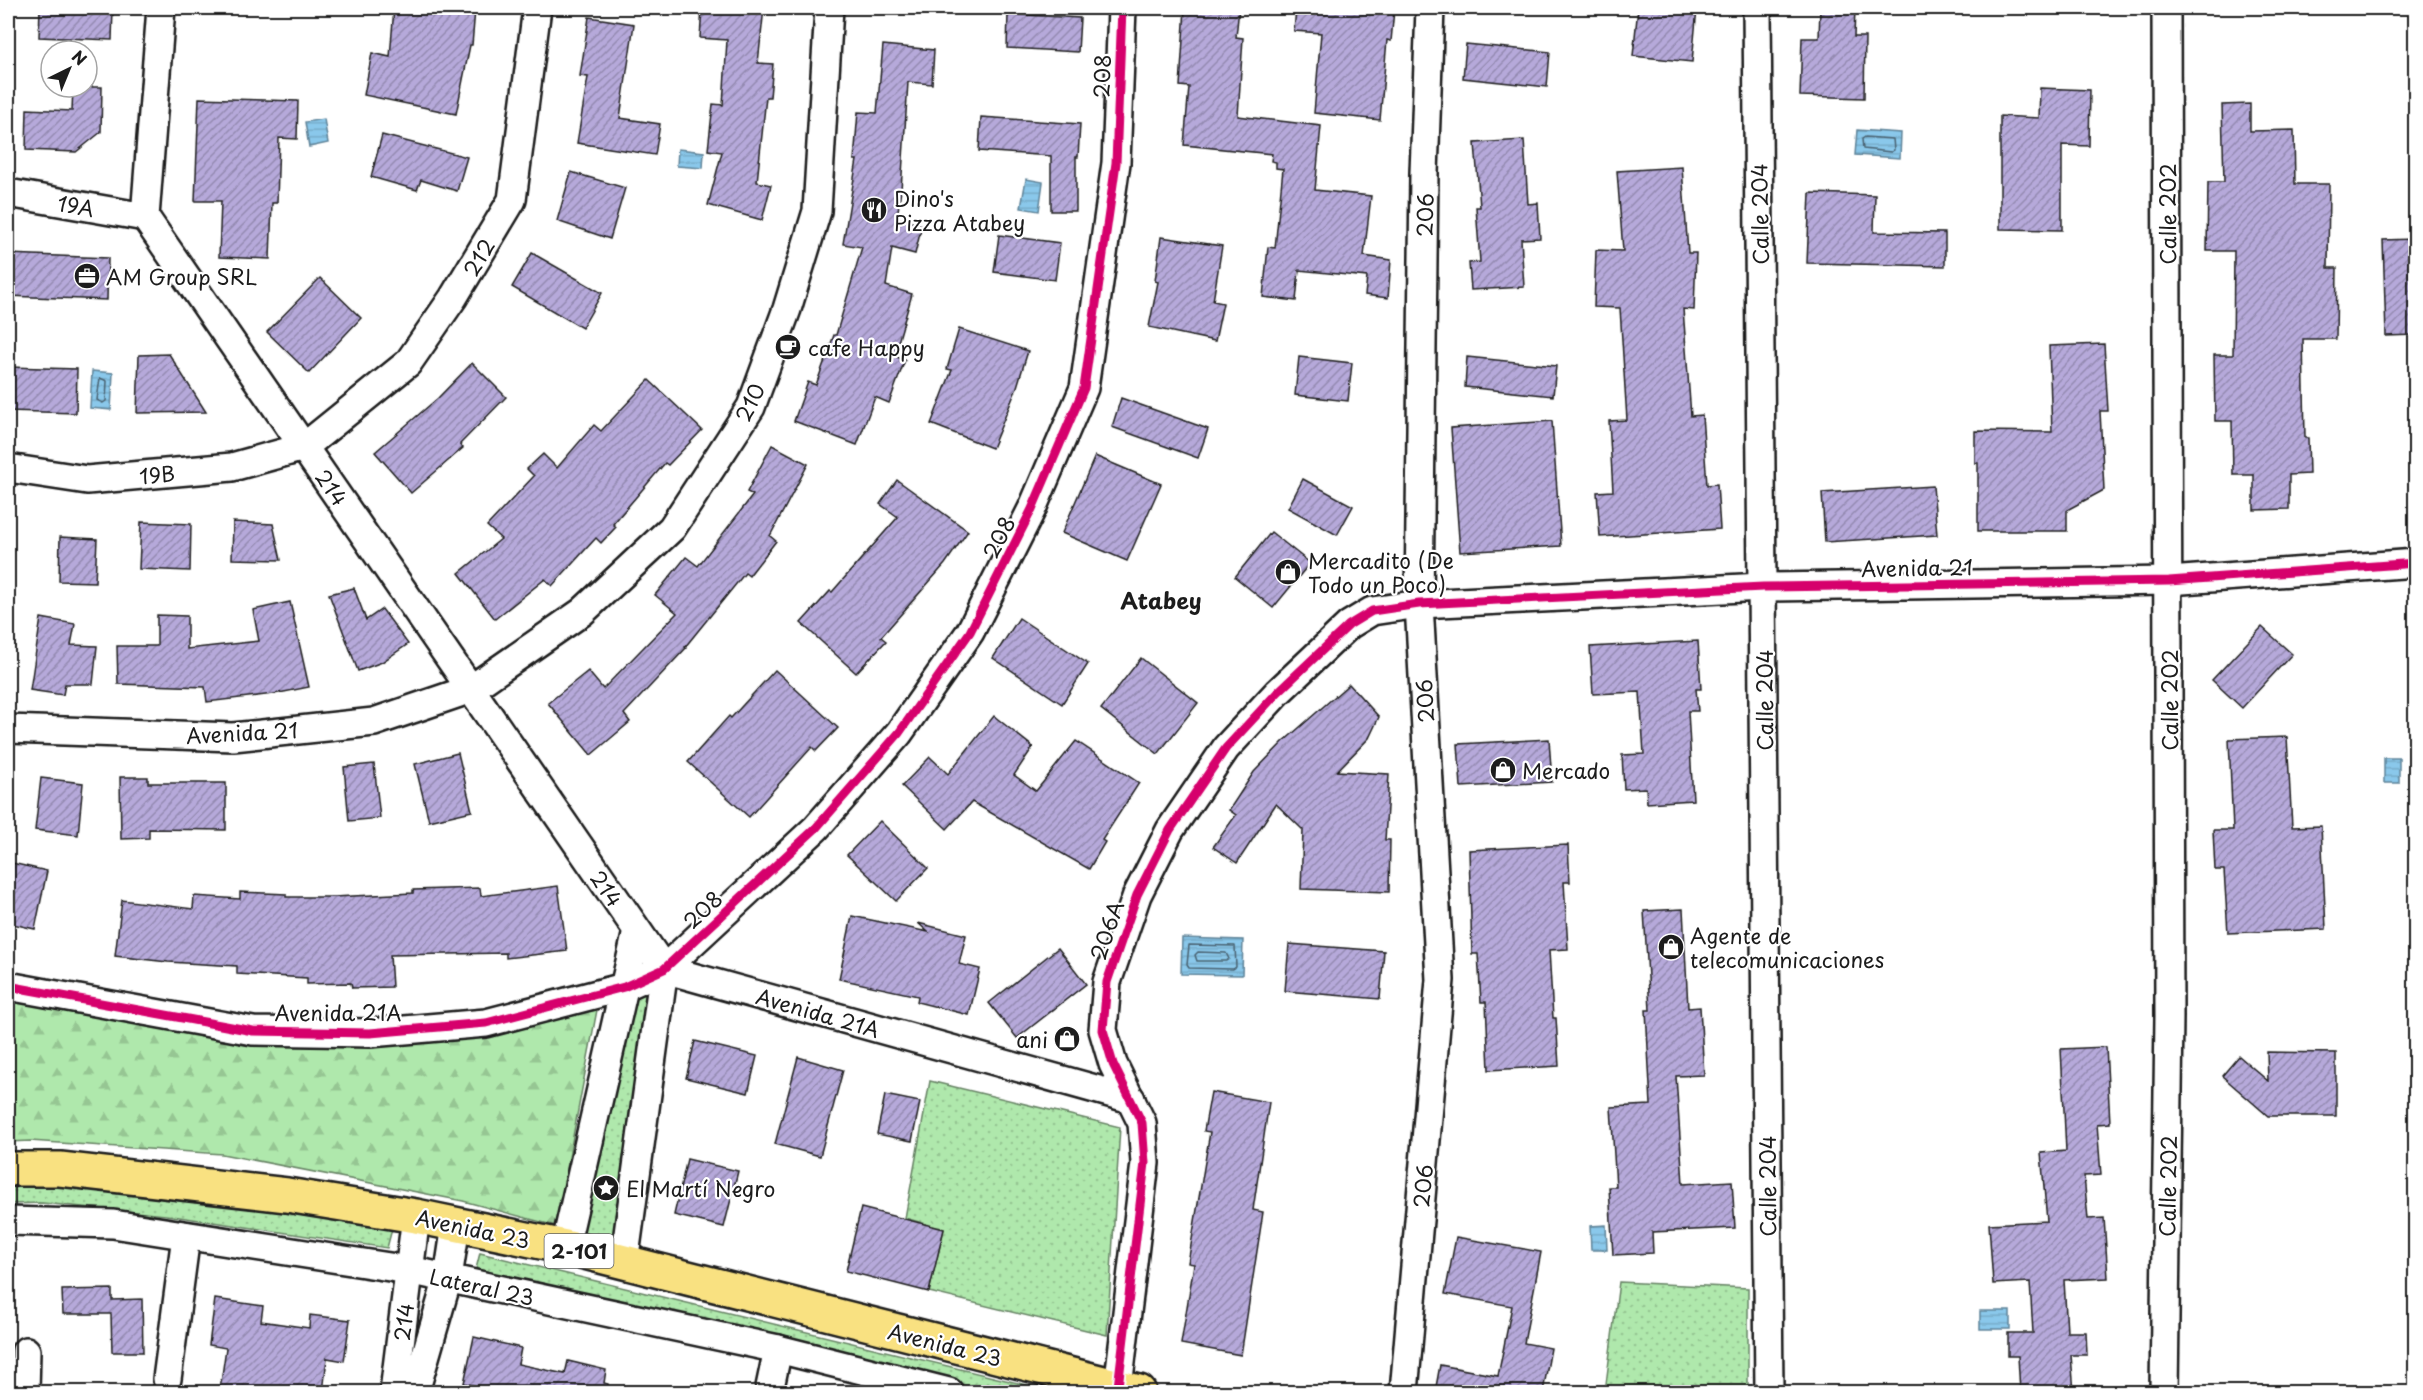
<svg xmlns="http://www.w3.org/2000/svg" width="2423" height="1400" font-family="'Playpen Sans',sans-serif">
<defs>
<pattern id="grass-dots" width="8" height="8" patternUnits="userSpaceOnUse" patternTransform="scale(1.5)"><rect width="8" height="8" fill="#afe8ac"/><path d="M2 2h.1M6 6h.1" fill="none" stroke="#96c693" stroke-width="1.8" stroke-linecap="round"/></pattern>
<pattern id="forest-firs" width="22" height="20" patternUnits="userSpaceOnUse" patternTransform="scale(1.5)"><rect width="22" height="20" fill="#afe8ac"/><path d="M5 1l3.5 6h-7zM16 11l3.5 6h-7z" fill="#96c693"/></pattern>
<pattern id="water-rules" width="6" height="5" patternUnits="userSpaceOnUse" patternTransform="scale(1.5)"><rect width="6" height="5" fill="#8ac8eb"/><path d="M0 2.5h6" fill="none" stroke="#76abc9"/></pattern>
<pattern id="building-hatch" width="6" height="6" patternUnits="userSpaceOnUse" patternTransform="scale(1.5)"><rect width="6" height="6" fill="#b6a9da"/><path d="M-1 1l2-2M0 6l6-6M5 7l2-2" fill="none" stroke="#9389b0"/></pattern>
</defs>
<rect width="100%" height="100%" fill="#fff"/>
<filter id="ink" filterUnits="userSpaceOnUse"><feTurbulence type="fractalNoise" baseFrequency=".0167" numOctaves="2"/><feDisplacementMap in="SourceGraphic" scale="12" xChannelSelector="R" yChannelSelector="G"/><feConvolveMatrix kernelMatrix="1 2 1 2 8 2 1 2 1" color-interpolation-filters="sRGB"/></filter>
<g filter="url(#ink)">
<g fill="url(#grass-dots)" stroke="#668264" stroke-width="1.5">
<polygon points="654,987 616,1241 580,1232 634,993"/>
<polygon points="930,1081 1120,1127 1107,1335 929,1292 944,1229 905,1218"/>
<polygon points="44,1185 172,1196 392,1229 387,1248 166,1215 42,1203 8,1204 8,1186"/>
<polygon points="480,1253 1055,1392 988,1392 476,1269"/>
<polygon points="1619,1282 1748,1288 1748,1392 1605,1392"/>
</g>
<polygon fill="url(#forest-firs)" stroke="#668264" stroke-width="1.5" points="8,996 374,1044 597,1010 556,1226 463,1201 222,1154 30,1141 8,1142"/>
<g fill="url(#water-rules)" stroke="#5e8398" stroke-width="1.5">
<polygon points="324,119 328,143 309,147 305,122"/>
<polygon points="1857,130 1901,133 1900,158 1855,155"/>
<polygon points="678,149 704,152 703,168 677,166"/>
<polygon points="1026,179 1043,182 1039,211 1021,208"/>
<polygon points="92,371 113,373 111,410 90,408"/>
<rect x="2384" y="758" width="15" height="25"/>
<polygon points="1182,938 1243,940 1242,975 1181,974"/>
<polygon points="1606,1225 1607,1250 1591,1250 1590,1226"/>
<rect x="1980" y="1311" width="30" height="18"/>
</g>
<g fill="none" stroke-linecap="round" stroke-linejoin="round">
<g stroke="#48616f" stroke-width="1.5">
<polygon points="1865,137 1893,139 1894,150 1891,152 1863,149 1862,139"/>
<polygon points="100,378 107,381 106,401 103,403 97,400"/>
<polygon points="1189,945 1235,946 1236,967 1233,969 1189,968 1187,965"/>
<polygon points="1198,952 1226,953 1229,959 1226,961 1197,961 1195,955"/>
</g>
</g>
<g fill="url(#building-hatch)" stroke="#1c1c1c" stroke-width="1.5">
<polygon points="40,8 113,8 112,40 39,37"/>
<polygon points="394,8 475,10 472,45 470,45 456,114 364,95 372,53 390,57"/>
<polygon points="702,8 764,8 758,63 773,64 770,97 766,97 757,182 771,185 762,220 708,205 722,152 708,150 713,104 723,105 727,40 700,38"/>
<polygon points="1185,8 1239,8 1236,37 1243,38 1238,116 1321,126 1315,190 1371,196 1364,256 1391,260 1388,298 1365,295 1367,277 1299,270 1296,301 1263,297 1268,247 1275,248 1283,169 1276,168 1276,162 1271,161 1272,154 1184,145 1189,87 1180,86"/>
<polygon points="1296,8 1365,8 1394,10 1391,41 1387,40 1380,120 1314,113 1321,33 1294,31"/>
<polygon points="1638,8 1697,8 1692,62 1633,56"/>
<polygon points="1820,8 1855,8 1854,37 1865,37 1864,98 1800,96 1802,38 1819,38"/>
<polygon points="1008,14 1080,18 1078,52 1007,48"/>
<polygon points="589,17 634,24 620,118 660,124 655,155 577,143 588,77 580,76"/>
<polygon points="1466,44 1550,52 1547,87 1463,78"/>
<polygon points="883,45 934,50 932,84 908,82 901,190 897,218 922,225 915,254 892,248 886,286 912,294 894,356 905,360 889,403 875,397 857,445 794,421 808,382 816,385 834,335 836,335 862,247 843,244 857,160 854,160 858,112 877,113"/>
<polygon points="73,87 102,87 101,132 76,152 26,150 27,109 72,111"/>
<polygon points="2040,88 2090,90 2089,146 2062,145 2062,230 2000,229 2000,116 2039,118"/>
<polygon points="199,98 298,101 297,139 279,138 277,203 272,203 270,259 219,257 221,201 195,201"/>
<polygon points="2250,104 2250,131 2294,130 2295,184 2329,184 2328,268 2337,268 2336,339 2303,339 2305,438 2308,438 2309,474 2289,475 2289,509 2254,510 2254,475 2233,475 2232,421 2215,421 2214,355 2233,355 2234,251 2207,251 2208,182 2224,182 2222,105"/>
<polygon points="981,117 1080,124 1078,157 1076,157 1076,211 1051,211 1051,156 979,151"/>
<polygon points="382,135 467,157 457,191 421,180 417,190 371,177"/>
<polygon points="1524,140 1528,204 1538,203 1540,238 1521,239 1524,287 1471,290 1469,263 1480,262 1476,207 1480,207 1475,143"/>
<polygon points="1682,167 1688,253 1696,253 1694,310 1683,309 1691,416 1702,415 1707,485 1717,484 1720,529 1600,537 1597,492 1613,491 1609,421 1627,420 1620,308 1594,307 1596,250 1623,251 1617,171"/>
<polygon points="571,172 625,188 610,239 557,221"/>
<polygon points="1810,193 1875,195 1874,232 1945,233 1945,266 1807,263"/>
<polygon points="999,235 1060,243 1055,280 994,272"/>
<polygon points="1161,237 1222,246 1213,301 1223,303 1215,341 1149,327 1158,282 1155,281"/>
<polygon points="2415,239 2415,335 2386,336 2383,240"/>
<polygon points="532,253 602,293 582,328 512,287"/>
<polygon points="8,254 108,258 107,300 8,296"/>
<polygon points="320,278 361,318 309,373 267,332"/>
<polygon points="959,329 1028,351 1016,390 992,448 931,424 952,370 947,369"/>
<polygon points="2104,344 2108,411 2100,411 2104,490 2067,510 2067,531 1978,531 1978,463 1975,463 1975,431 2052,432 2049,346"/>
<polygon points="169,354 206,412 137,413 139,355"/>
<polygon points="1299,357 1352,363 1348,401 1295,395"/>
<polygon points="1467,357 1556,366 1553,396 1465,387"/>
<polygon points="472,363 506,397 460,444 463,448 411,493 375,452 438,398"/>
<polygon points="8,367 77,369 76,413 8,411"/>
<polygon points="649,380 702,430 668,465 665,463 613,524 616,527 601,543 596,538 552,586 545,579 495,619 459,573 501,539 487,526 534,476 527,469 543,454 557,468 594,425 601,431"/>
<polygon points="1121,398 1208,429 1198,458 1112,427"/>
<polygon points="1552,421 1561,546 1460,552 1451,428"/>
<polygon points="772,445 808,464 770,536 776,541 749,576 745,573 685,647 686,648 624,714 630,722 591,755 548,703 588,671 603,689 677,613 655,595 686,557 698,566 753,495 747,492"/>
<polygon points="1095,456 1161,484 1127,561 1062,533"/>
<polygon points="1303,479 1353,506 1337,535 1288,508"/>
<polygon points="897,480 968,531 945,564 881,637 886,641 856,673 801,623 830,591 832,592 898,517 880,504"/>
<polygon points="1933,486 1937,535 1825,542 1822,493"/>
<polygon points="141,522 191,524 190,571 139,569"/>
<polygon points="233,522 273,524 281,560 232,559"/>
<polygon points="1271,532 1310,563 1273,608 1235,577"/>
<polygon points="60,537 97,539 95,582 59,581"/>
<polygon points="354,588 366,620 382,609 408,644 382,662 358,671 329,594"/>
<polygon points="290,602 309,687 274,694 207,702 205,687 118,684 117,646 157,646 157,615 187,616 187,649 259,641 253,610"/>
<polygon points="41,618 75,624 71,645 97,646 93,684 65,684 63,695 30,690"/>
<polygon points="1019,618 1088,664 1062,704 993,658"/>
<polygon points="2262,627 2292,654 2242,708 2212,680"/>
<polygon points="1698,641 1701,689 1696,689 1698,711 1688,711 1693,800 1647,803 1646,788 1624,789 1622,755 1644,754 1640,692 1593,694 1590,647"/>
<polygon points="1141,658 1198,703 1158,754 1101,709"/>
<polygon points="775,670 838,728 816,751 812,747 749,817 688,762 729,716 731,718"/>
<polygon points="1349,684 1379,717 1369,738 1337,771 1389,774 1385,840 1390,840 1389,892 1301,889 1303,830 1276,804 1237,863 1213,847 1236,815 1229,810 1254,772 1283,742"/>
<polygon points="994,716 1033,747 1014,775 1036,791 1076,741 1139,783 1102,840 1105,842 1089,869 972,802 947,829 902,786 930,757 948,774"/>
<polygon points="2287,737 2292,827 2321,826 2326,929 2228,933 2224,870 2215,870 2213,830 2233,830 2229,739"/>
<polygon points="1549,739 1552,782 1461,787 1458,744"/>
<polygon points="458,753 472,811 429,821 415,764"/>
<polygon points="374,764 380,818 349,821 344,767"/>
<polygon points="120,777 148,777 148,783 226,783 226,830 149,829 149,838 121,839"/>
<polygon points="41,778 83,783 78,835 35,830"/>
<polygon points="880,821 928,868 896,901 847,855"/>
<polygon points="1568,845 1570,882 1564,882 1568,949 1549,950 1553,1018 1556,1018 1559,1066 1489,1070 1486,1002 1481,1002 1478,954 1472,954 1469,850"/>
<polygon points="12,863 47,871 35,929 8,923 8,883"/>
<polygon points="558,886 567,951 506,958 506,953 390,955 392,987 352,988 351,983 307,984 307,978 237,974 237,966 168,962 115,956 122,900 193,909 194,896 240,899 240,892 286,894 286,897 333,897 413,893 413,890 480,888 481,896"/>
<polygon points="1683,909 1688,1008 1700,1007 1704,1075 1676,1076 1683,1184 1732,1181 1735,1228 1652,1232 1653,1253 1613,1255 1609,1187 1616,1187 1611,1107 1651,1105 1646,1010 1650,1010 1644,911"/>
<polygon points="852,916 928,932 918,923 966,935 959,964 980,969 969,1015 917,1002 918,996 839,979"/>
<polygon points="1289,944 1384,951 1380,999 1285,991"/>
<polygon points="1058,948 1086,984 1017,1038 989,1003"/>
<polygon points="695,1041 757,1056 748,1093 686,1078"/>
<polygon points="2106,1047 2110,1123 2097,1124 2101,1175 2084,1176 2088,1219 2104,1218 2108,1278 2064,1280 2067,1332 2086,1332 2087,1355 2071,1355 2074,1392 2020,1392 2018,1356 2008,1356 2008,1333 2033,1333 2030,1282 1993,1284 1989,1224 2047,1221 2041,1153 2066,1151 2061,1049"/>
<polygon points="2267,1052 2336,1053 2336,1116 2268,1116 2222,1076 2239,1056 2268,1081"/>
<polygon points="798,1057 843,1070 820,1156 775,1144"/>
<polygon points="1211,1092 1269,1102 1253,1210 1263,1212 1241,1355 1181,1344 1194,1264 1188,1263 1210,1132 1204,1131"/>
<polygon points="885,1095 920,1102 912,1141 877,1134"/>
<polygon points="687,1159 738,1171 724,1227 674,1215"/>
<polygon points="861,1208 944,1229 929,1292 846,1271"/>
<polygon points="1456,1237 1541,1252 1524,1343 1551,1348 1543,1392 1464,1392 1436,1387 1440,1365 1498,1376 1512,1306 1445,1294"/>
<polygon points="112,1289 112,1300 142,1299 143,1352 112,1352 111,1314 63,1314 62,1290"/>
<polygon points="215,1299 263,1306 261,1321 309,1328 310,1315 350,1320 344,1361 327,1358 323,1392 242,1392 220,1389 226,1348 209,1345"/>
<polygon points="474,1337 521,1348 518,1364 565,1374 568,1361 606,1370 604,1383 608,1384 608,1392 479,1392 480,1387 464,1383"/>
</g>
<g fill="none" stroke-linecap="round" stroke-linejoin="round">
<defs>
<g id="minor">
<polyline points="161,8 145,217 664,969 624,1263"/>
<polyline points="1757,8 1769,1392"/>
<polyline points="8,193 145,217"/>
<polyline points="8,468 87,480 232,467 304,447 408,363 453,298 512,200 537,8"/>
<polyline points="8,729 233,737 374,722 471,689 582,612 672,528 751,407 787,309 817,211 829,8"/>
<polyline points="664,969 1131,1099"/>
<polyline points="8,986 253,1031 370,1033 486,1023 624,987 664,969 816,828 899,733 970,632 1032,509 1084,388 1116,163 1122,8"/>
<polyline points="8,1221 113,1224 409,1270 778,1349 949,1392"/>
<polyline points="565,1247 637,931"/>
<polyline points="167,1379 186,1236"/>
<polyline points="1118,1387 1145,1163 1142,1123 1113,1064 1103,1030 1107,982 1137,895 1170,830 1226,748 1278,692 1349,625 1372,611 1419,604 1763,587 2169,581 2416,563"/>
<polyline points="25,1392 26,1351"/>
<polyline points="394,1392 416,1216"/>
<polyline points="415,1392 448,1278 456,1225"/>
<polyline points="769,1392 778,1349"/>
<polyline points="1404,1392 1440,980 1419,604 1424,173 1430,8"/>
<polyline points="2164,1392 2169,1016 2166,8"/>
</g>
<polyline id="major" points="8,1169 60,1169 287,1195 416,1216 565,1247 1139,1392"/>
</defs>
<use href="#minor" stroke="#1c1c1c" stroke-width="32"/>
<use href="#major" stroke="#1c1c1c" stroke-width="38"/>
<use href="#minor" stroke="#fff" stroke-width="27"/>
<use href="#major" stroke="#f9e181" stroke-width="33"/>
<defs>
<g id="cycleway">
<polyline points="8,986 253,1031 370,1033 486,1023 624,987 664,969 816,828 899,733 970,632 1032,509 1084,388 1116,163 1122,8"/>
<polyline points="1118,1387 1145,1163 1142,1123 1113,1064 1103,1030 1107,982 1137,895 1170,830 1226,748 1278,692 1349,625 1372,611 1419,604 1763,587 2169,581 2416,563"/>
</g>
</defs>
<use href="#cycleway" stroke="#fff" stroke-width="13"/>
<use href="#cycleway" stroke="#d6006c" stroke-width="9"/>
</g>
</g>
<defs>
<symbol id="restaurant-disc" viewBox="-11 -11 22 22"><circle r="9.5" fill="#1c1c1c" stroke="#fff"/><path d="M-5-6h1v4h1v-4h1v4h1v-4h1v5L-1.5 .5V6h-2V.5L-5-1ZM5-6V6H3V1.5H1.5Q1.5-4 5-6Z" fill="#fff"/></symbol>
<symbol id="office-disc" viewBox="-11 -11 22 22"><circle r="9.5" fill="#1c1c1c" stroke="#fff"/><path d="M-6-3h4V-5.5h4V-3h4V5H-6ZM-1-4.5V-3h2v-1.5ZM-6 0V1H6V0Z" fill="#fff"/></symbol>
<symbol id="cafe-disc" viewBox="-11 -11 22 22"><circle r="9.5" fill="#1c1c1c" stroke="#fff"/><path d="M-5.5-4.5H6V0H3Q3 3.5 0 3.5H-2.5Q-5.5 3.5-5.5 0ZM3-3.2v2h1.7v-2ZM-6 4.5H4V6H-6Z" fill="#fff"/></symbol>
<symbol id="shop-disc" viewBox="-11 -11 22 22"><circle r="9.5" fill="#1c1c1c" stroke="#fff"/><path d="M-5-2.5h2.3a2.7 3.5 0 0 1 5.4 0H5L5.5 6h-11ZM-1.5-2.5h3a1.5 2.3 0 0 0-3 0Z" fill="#fff"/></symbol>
<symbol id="sight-disc" viewBox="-11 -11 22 22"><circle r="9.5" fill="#1c1c1c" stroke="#fff"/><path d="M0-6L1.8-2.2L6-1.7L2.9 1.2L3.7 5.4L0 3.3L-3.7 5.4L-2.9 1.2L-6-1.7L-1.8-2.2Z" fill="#fff"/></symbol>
</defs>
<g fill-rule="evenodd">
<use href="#restaurant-disc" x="859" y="195" width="30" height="30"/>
<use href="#office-disc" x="72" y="261" width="30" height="30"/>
<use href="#cafe-disc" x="773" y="332" width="30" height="30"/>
<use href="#shop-disc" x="1273" y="557" width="30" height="30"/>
<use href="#shop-disc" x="1488" y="755" width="30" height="30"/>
<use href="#shop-disc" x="1656" y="932" width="30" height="30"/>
<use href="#shop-disc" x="1052" y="1024" width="30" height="30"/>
<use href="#sight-disc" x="591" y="1173" width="30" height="30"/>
</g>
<g text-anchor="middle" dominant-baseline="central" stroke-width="4.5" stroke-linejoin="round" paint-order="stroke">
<rect fill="#fff" stroke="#606060" stroke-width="1.5" x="544.5" y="1234" width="69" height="34" rx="4.5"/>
<g font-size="20" font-weight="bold" fill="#1c1c1c">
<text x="579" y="1251">2-101</text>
</g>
<g font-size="21" fill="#1c1c1c" stroke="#fff">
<text transform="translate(1101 76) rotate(-88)">208</text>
<text transform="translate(76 205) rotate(10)">19A</text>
<text transform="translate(1759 214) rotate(-91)">Calle 204</text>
<text transform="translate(2167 214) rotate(-90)">Calle 202</text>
<text transform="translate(1424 215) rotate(-89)">206</text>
<text transform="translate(478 257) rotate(-59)">212</text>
<text transform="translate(749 402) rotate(-64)">210</text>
<text transform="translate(157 474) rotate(-5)">19B</text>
<text transform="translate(332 487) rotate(55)">214</text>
<text transform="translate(998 537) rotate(-63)">208</text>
<text transform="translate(1917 567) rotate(-1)">Avenida 21</text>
<text transform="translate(1764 700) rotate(-90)">Calle 204</text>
<text transform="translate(2169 700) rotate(-90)">Calle 202</text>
<text transform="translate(1424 701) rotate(-93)">206</text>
<text transform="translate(242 732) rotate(-3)">Avenida 21</text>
<text transform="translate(607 888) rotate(55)">214</text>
<text transform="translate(702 909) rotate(-43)">208</text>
<text transform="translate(1106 930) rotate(-71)">206A</text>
<text x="338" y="1012">Avenida 21A</text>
<text transform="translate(818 1012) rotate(16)">Avenida 21A</text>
<text transform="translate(1422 1186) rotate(-85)">206</text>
<text transform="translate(1767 1186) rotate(-90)">Calle 204</text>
<text transform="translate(2167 1186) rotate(-89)">Calle 202</text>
<text transform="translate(473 1228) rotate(12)">Avenida 23</text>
<text transform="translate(482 1286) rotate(12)">Lateral 23</text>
<text transform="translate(403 1322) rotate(-83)">214</text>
<text transform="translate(945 1344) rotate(14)">Avenida 23</text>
</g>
<g font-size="21" fill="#1c1c1c" stroke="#fff" text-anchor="start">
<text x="894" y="198">Dino's<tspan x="894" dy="24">Pizza Atabey</tspan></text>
<text x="106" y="276">AM Group SRL</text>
<text x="808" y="347">cafe Happy</text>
<text x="1308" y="560">Mercadito (De<tspan x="1308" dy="24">Todo un Poco)</tspan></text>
<text x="1522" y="770">Mercado</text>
<text x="1690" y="935">Agente de<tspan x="1690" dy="24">telecomunicaciones</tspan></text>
<text x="1048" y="1039" text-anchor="end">ani</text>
<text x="626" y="1188">El Martí Negro</text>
</g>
<g font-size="22" font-weight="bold" fill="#1c1c1c" stroke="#fff">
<text x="1161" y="599">Atabey</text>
</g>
</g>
<rect width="2423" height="1400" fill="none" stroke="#fff" stroke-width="30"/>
<rect x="15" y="15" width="2393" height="1370" fill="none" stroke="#1c1c1c" stroke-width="2" filter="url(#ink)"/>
<g transform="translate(69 69) rotate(43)"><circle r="28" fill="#ffffff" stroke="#a4a4a4" stroke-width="1.5"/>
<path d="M0-4.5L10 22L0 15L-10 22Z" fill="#1c1c1c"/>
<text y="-9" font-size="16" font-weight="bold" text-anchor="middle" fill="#1c1c1c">N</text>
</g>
</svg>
